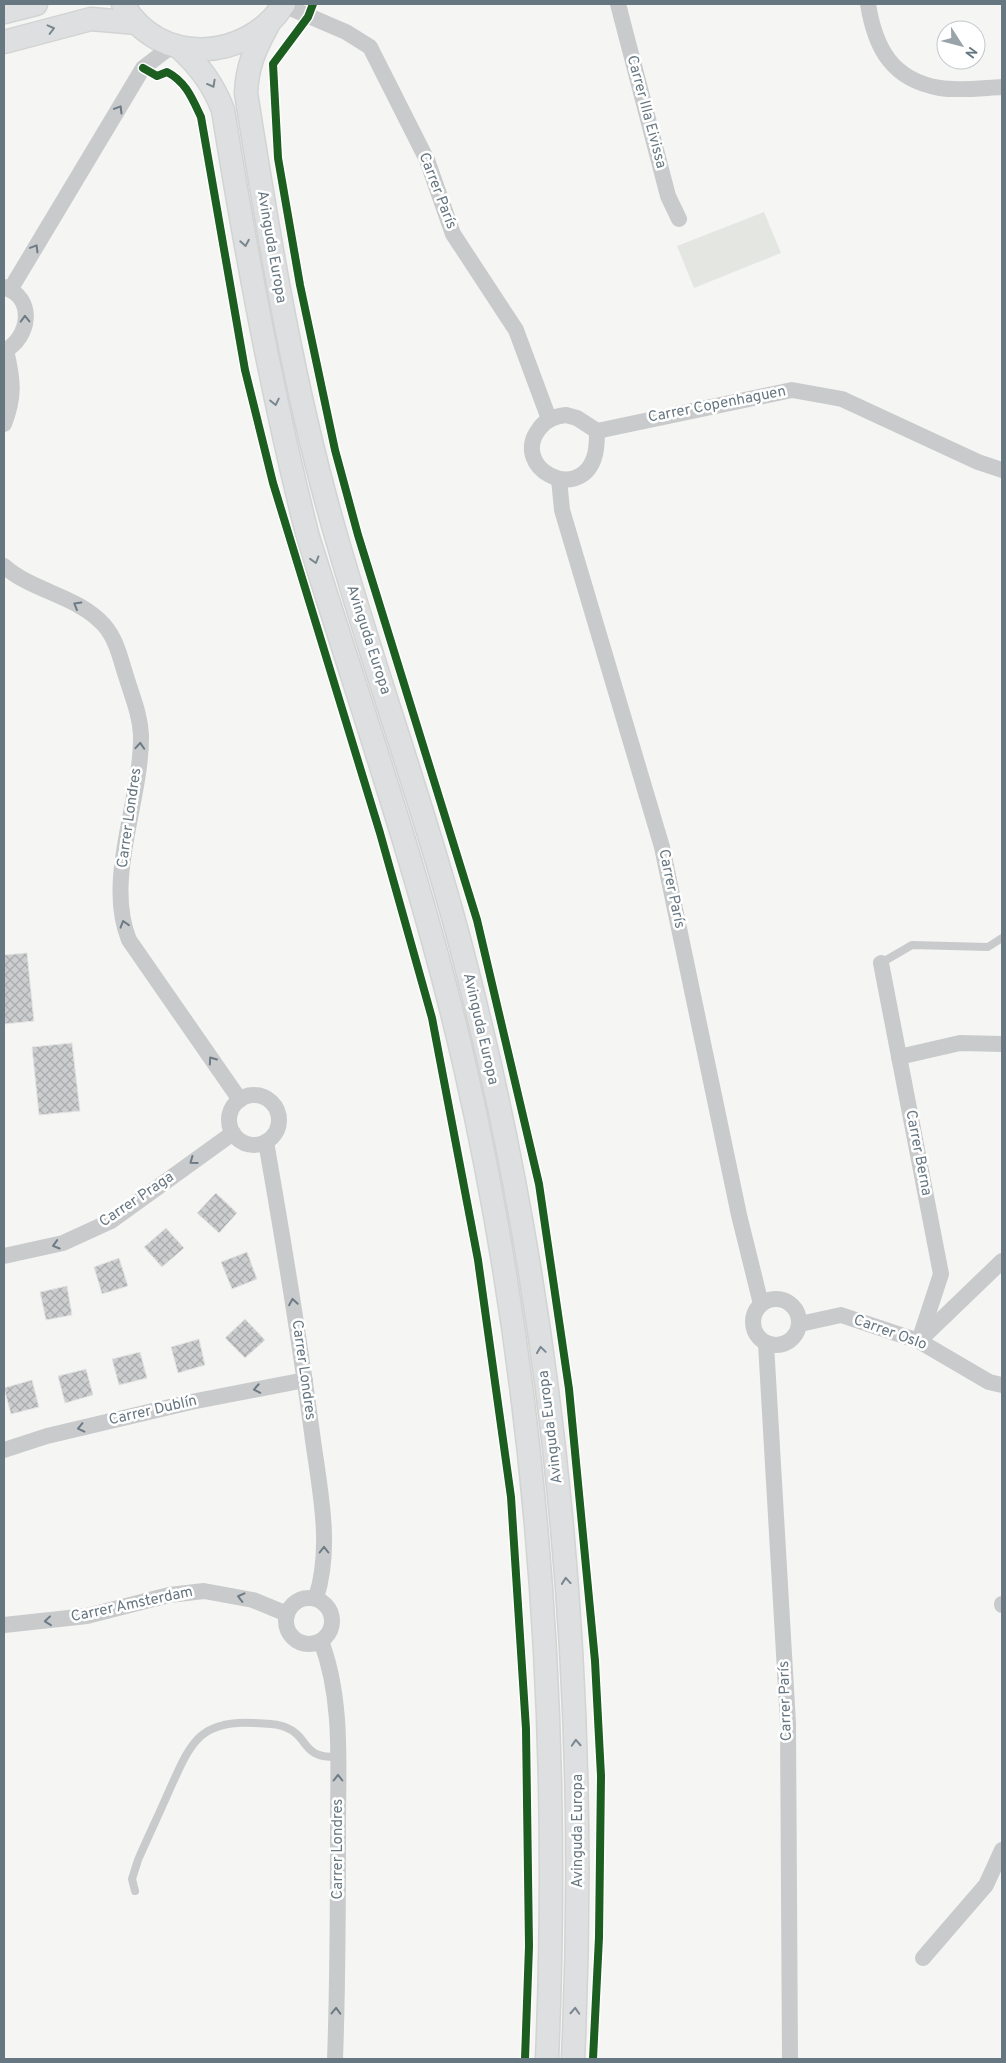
<svg xmlns="http://www.w3.org/2000/svg" width="1006" height="2063" font-family="Overpass,sans-serif">
<defs>
<pattern id="building-cross-hatch" width="8" height="8" patternUnits="userSpaceOnUse" patternTransform="scale(1.25)"><rect width="8" height="8" fill="#cccdce"/><path d="M0 0l8 8M0 8l8-8" fill="none" stroke="#a9abad"/></pattern>
</defs>
<rect width="100%" height="100%" fill="#f5f5f4"/>
<polygon fill="#e4e7e1" points="764,212 781,253 694,288 677,246"/>
<g fill="url(#building-cross-hatch)" stroke="#e4e4e4">
<polygon points="27,953 34,1021 4,1024 4,955"/>
<polygon points="72,1043 80,1111 39,1115 32,1047"/>
<polygon points="216,1193 237,1213 219,1233 197,1213"/>
<polygon points="166,1228 184,1248 162,1267 144,1247"/>
<polygon points="247,1252 257,1279 232,1289 221,1262"/>
<polygon points="119,1258 128,1286 102,1294 94,1267"/>
<polygon points="67,1286 72,1315 46,1320 40,1292"/>
<polygon points="245,1319 265,1340 245,1358 225,1338"/>
<polygon points="199,1339 205,1365 178,1373 171,1347"/>
<polygon points="140,1352 147,1378 119,1385 112,1359"/>
<polygon points="86,1369 93,1395 65,1403 58,1376"/>
<polygon points="32,1380 39,1407 11,1414 4,1388"/>
</g>
<g fill="none" stroke-linecap="round" stroke-linejoin="round">
<defs>
<g id="secondary">
<path d="M123,4C158,67 247,62 284,4"/>
<polyline points="4,12 36,4"/>
<path d="M268,25C255,48 247,67 246,93C270,245 295,398 339,546C380,688 431,827 467,970C558,1325 590,1694 573,2059"/>
<polyline points="4,42 91,19 137,23"/>
<path d="M180,48C200,67 213,84 223,110C246,254 272,396 308,537C363,713 424,887 465,1067C539,1393 561,1727 547,2059"/>
</g>
</defs>
<use href="#secondary" stroke="#d2d3d3" stroke-width="25"/>
<g stroke="#c9cacb" stroke-width="8">
<polyline points="881,963 912,945 988,947 1002,938"/>
<path d="M135,1891L132,1879L138,1860C148,1837 159,1814 169,1791C190,1745 198,1719 255,1723C265,1724 276,1723 285,1727C311,1737 299,1758 338,1757"/>
</g>
<g stroke="#c9cacb" stroke-width="16">
<polyline points="618,4 668,196 679,219"/>
<path d="M868,4C875,48 892,80 940,88C959,91 982,88 1002,87"/>
<polyline points="283,5 346,32 370,47 427,160 453,234 516,330 549,419"/>
<path d="M4,287C36,298 30,338 4,351"/>
<polyline points="10,290 143,68 173,45"/>
<path d="M566,415L577,418L597,431C597,439 597,450 594,458C578,504 510,467 539,429C545,420 556,416 566,415Z"/>
<path d="M4,424C15,396 13,380 6,350"/>
<polyline points="597,431 792,390 842,399 978,462 1002,470"/>
<polyline points="559,479 562,510 662,847 739,1215 761,1304"/>
<path d="M4,566C33,592 77,595 104,625C117,640 120,658 126,676C132,696 140,714 141,735C142,800 104,879 129,940L240,1100"/>
<polyline points="881,963 941,1274 919,1341"/>
<polyline points="899,1057 960,1043 1002,1044"/>
<circle cx="254" cy="1120" r="25"/>
<path d="M266,1142C283,1239 299,1336 312,1433C319,1487 333,1545 316,1598"/>
<polyline points="4,1256 63,1243 111,1221 233,1133"/>
<circle cx="776" cy="1322" r="23"/>
<polyline points="800,1324 841,1315 919,1341 989,1382 1002,1385"/>
<polyline points="921,1339 1002,1261"/>
<polyline points="766,1344 788,1723 790,2059"/>
<polyline points="4,1450 47,1436 191,1402 305,1380"/>
<circle cx="309" cy="1621" r="23"/>
<polyline points="1002,1604 1002,1605"/>
<polyline points="4,1625 87,1616 169,1595 204,1591 253,1600 287,1614"/>
<path d="M321,1641C343,1699 338,1764 338,1824C338,1903 338,1981 335,2059"/>
<polyline points="923,1958 986,1885 1002,1850"/>
</g>
<use href="#secondary" stroke="#dedfe0" stroke-width="22"/>
<defs>
<g id="cycleway">
<polyline points="313,4 308,17 273,64 278,158 300,285 335,450 358,535 477,920 539,1184 569,1389 595,1661 601,1776 599,1937 593,2059"/>
<path d="M143,68L157,76L167,72C186,82 192,98 201,117L245,370L273,483L380,833L432,1018L478,1260L511,1497L526,1729L529,1946L525,2059"/>
</g>
</defs>
<use href="#cycleway" stroke="#fff" stroke-width="11"/>
<use href="#cycleway" stroke="#1b5e20" stroke-width="8"/>
</g>
<defs><path id="oneway-chevron" d="M-2-3.5L2.5 0L-2 3.5" fill="none" stroke-width="1.6" stroke-linecap="round" stroke-linejoin="round" transform="scale(1.25)"/></defs>
<g stroke="#798790">
<use href="#oneway-chevron" transform="translate(51 29) rotate(-14)"/>
<use href="#oneway-chevron" transform="translate(212 84) rotate(61)"/>
<use href="#oneway-chevron" transform="translate(245 243) rotate(80)"/>
<use href="#oneway-chevron" transform="translate(275 402) rotate(78)"/>
<use href="#oneway-chevron" transform="translate(315 560) rotate(73)"/>
<use href="#oneway-chevron" transform="translate(541 1350) rotate(-98)"/>
<use href="#oneway-chevron" transform="translate(566 1581) rotate(-95)"/>
<use href="#oneway-chevron" transform="translate(576 1743) rotate(-93)"/>
<use href="#oneway-chevron" transform="translate(575 2011) rotate(-87)"/>
</g>
<g stroke="#6c7b86">
<use href="#oneway-chevron" transform="translate(119 109) rotate(-59)"/>
<use href="#oneway-chevron" transform="translate(35 248) rotate(-59)"/>
<use href="#oneway-chevron" transform="translate(25 319) rotate(-91)"/>
<use href="#oneway-chevron" transform="translate(77 605) rotate(-150)"/>
<use href="#oneway-chevron" transform="translate(140 746) rotate(-86)"/>
<use href="#oneway-chevron" transform="translate(124 924) rotate(-107)"/>
<use href="#oneway-chevron" transform="translate(212 1060) rotate(-125)"/>
<use href="#oneway-chevron" transform="translate(193 1161) rotate(144)"/>
<use href="#oneway-chevron" transform="translate(56 1245) rotate(164)"/>
<use href="#oneway-chevron" transform="translate(293 1302) rotate(-99)"/>
<use href="#oneway-chevron" transform="translate(257 1389) rotate(169)"/>
<use href="#oneway-chevron" transform="translate(81 1428) rotate(167)"/>
<use href="#oneway-chevron" transform="translate(324 1550) rotate(-90)"/>
<use href="#oneway-chevron" transform="translate(241 1597) rotate(-166)"/>
<use href="#oneway-chevron" transform="translate(48 1621) rotate(174)"/>
<use href="#oneway-chevron" transform="translate(338 1778) rotate(-90)"/>
<use href="#oneway-chevron" transform="translate(336 2011) rotate(-89)"/>
</g>
<g text-anchor="middle" dominant-baseline="central" stroke-width="5" stroke-linejoin="round" paint-order="stroke">
<g font-size="15" fill="#677782" stroke="#fff">
<text transform="translate(646 112) rotate(75)">Carrer Illa Eivissa</text>
<text transform="translate(437 191) rotate(69)">Carrer París</text>
<text transform="translate(271 247) rotate(80)">Avinguda Europa</text>
<text transform="translate(717 405) rotate(-11)">Carrer Copenhaguen</text>
<text transform="translate(368 640) rotate(72)">Avinguda Europa</text>
<text transform="translate(130 818) rotate(-82)">Carrer Londres</text>
<text transform="translate(671 889) rotate(78)">Carrer París</text>
<text transform="translate(480 1029) rotate(77)">Avinguda Europa</text>
<text transform="translate(918 1153) rotate(79)">Carrer Berna</text>
<text transform="translate(137 1200) rotate(-34)">Carrer Praga</text>
<text transform="translate(890 1333) rotate(20)">Carrer Oslo</text>
<text transform="translate(303 1370) rotate(82)">Carrer Londres</text>
<text transform="translate(153 1411) rotate(-13)">Carrer Dublín</text>
<text transform="translate(551 1427) rotate(-97)">Avinguda Europa</text>
<text transform="translate(132 1605) rotate(-12)">Carrer Amsterdam</text>
<text transform="translate(786 1701) rotate(-92)">Carrer París</text>
<text transform="translate(578 1831) rotate(-90)">Avinguda Europa</text>
<text transform="translate(338 1849) rotate(-90)">Carrer Londres</text>
</g>
</g>
<rect width="1006" height="2063" fill="none" stroke="#677782" stroke-width="10"/>
<g transform="translate(961 45) rotate(126)"><circle r="24" fill="#ffffff" stroke="#c2c9cd"/>
<path d="M0-4L9 19L0 12L-9 19Z" fill="#99a3aa"/>
<text y="-8" font-size="14" font-weight="bold" text-anchor="middle" fill="#677782">N</text>
</g>
</svg>
